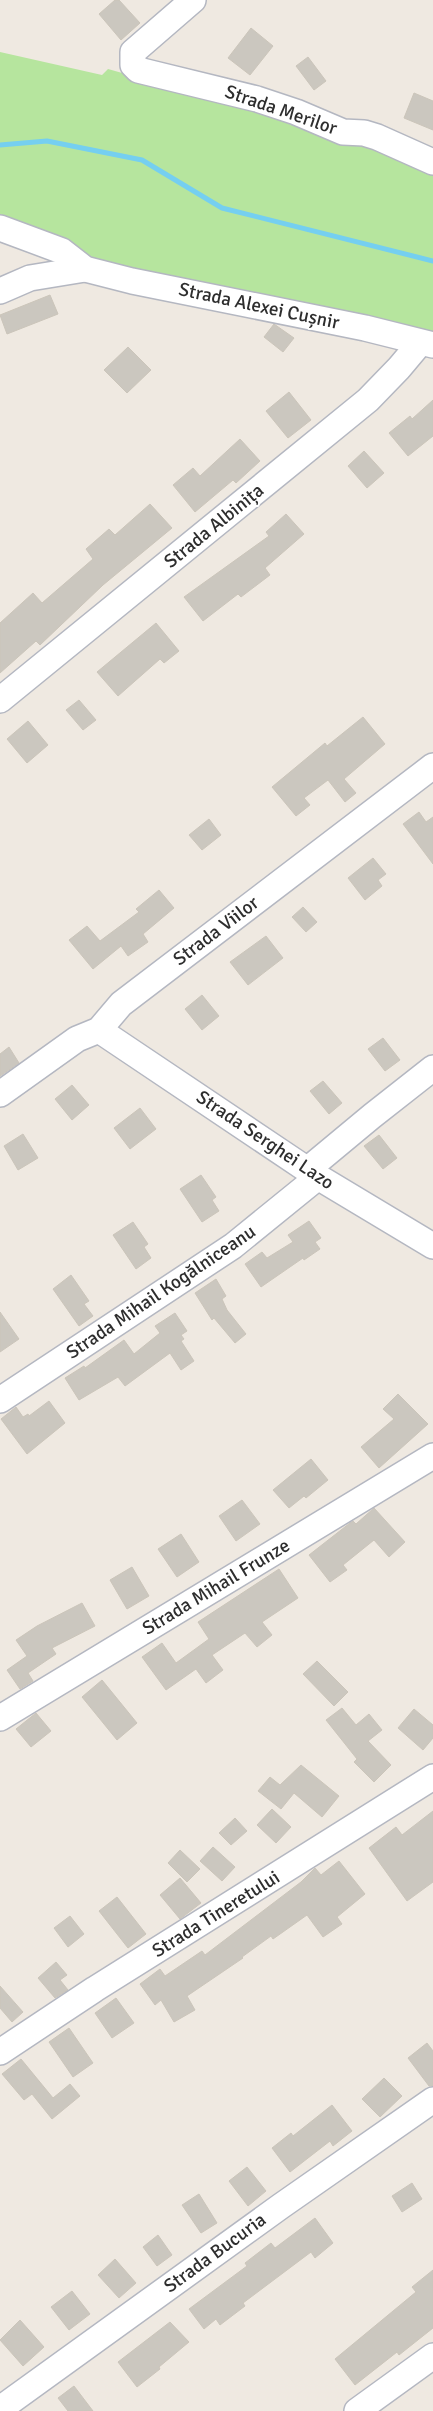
<svg xmlns="http://www.w3.org/2000/svg" width="433" height="2411" font-family="Signika,sans-serif">
<rect width="100%" height="100%" fill="#efe9e1"/>
<polygon fill="#b6e59e" points="0,52 102,75 108,69 147,80 201,89 433,168 433,335 109,265 0,214"/>
<g fill="none" stroke-linecap="round" stroke-linejoin="round">
<polyline stroke="#75cff0" stroke-width="5" points="0,145 47,141 142,160 222,208 433,261"/>
</g>
<g fill="#cbc7bf" stroke="#cbc5ba">
<polygon points="115,0 119,0 140,23 121,40 99,14"/>
<polygon points="251,28 273,46 250,75 228,58"/>
<polygon points="308,57 326,81 314,90 296,66"/>
<polygon points="414,93 433,101 433,130 404,118"/>
<polygon points="50,295 58,314 7,334 0,315"/>
<polygon points="274,324 294,338 283,352 264,337"/>
<polygon points="128,347 151,370 127,393 104,370"/>
<polygon points="289,392 311,420 288,438 266,411"/>
<polygon points="433,400 433,436 408,456 389,433 410,416 412,419"/>
<polygon points="240,439 260,461 236,483 233,480 195,512 173,485 193,468 200,476"/>
<polygon points="364,451 384,473 367,488 348,466"/>
<polygon points="150,504 172,528 103,585 40,645 36,641 0,673 0,623 33,593 42,603 93,559 86,549 109,529 115,535"/>
<polygon points="286,514 304,534 265,568 270,575 241,597 238,594 203,621 184,597 269,536 266,532"/>
<polygon points="156,623 179,651 164,663 160,659 118,696 97,672"/>
<polygon points="79,700 96,720 83,730 66,710"/>
<polygon points="363,717 385,744 344,779 356,793 345,802 328,780 304,798 310,805 296,816 272,787 325,743 327,746"/>
<polygon points="28,721 48,745 27,763 7,739"/>
<polygon points="419,812 426,822 433,817 433,864 403,824"/>
<polygon points="209,819 221,835 202,850 189,835"/>
<polygon points="373,858 386,874 378,880 382,886 365,900 348,878"/>
<polygon points="159,890 174,908 143,934 148,942 128,956 121,946 93,969 69,940 87,926 100,941 139,912 136,909"/>
<polygon points="303,907 317,922 306,932 292,917"/>
<polygon points="266,936 283,958 248,985 230,962"/>
<polygon points="202,995 219,1016 202,1030 185,1009"/>
<polygon points="383,1038 400,1060 385,1071 368,1049"/>
<polygon points="9,1047 19,1063 0,1076 0,1054"/>
<polygon points="323,1081 342,1103 329,1114 310,1091"/>
<polygon points="72,1085 89,1105 72,1120 55,1099"/>
<polygon points="140,1108 156,1129 130,1149 114,1128"/>
<polygon points="23,1134 38,1158 18,1170 4,1146"/>
<polygon points="379,1135 397,1158 383,1169 364,1146"/>
<polygon points="201,1175 216,1197 212,1200 219,1211 202,1222 180,1189"/>
<polygon points="309,1221 321,1238 315,1242 320,1249 304,1260 303,1258 261,1287 245,1264 262,1252 267,1258 293,1242 288,1235"/>
<polygon points="133,1222 148,1244 144,1247 151,1258 136,1269 113,1235"/>
<polygon points="71,1275 89,1301 84,1304 93,1316 79,1326 53,1289"/>
<polygon points="216,1279 226,1296 222,1299 227,1310 246,1334 235,1343 214,1318 212,1320 195,1293"/>
<polygon points="0,1312 19,1339 0,1352"/>
<polygon points="175,1313 187,1331 181,1335 184,1339 181,1341 194,1361 181,1370 170,1353 125,1386 118,1377 79,1400 65,1378 84,1366 85,1368 124,1340 134,1354 160,1333 155,1326"/>
<polygon points="398,1394 428,1424 379,1468 361,1447 394,1419 383,1409"/>
<polygon points="49,1401 65,1423 27,1454 1,1419 16,1407 23,1417 28,1414 29,1416"/>
<polygon points="311,1459 328,1480 306,1498 304,1496 289,1508 273,1490"/>
<polygon points="242,1500 260,1524 236,1541 219,1516"/>
<polygon points="374,1508 405,1542 389,1557 374,1540 343,1565 347,1570 330,1582 309,1555 350,1523 353,1521 356,1524"/>
<polygon points="181,1534 199,1562 177,1577 158,1549"/>
<polygon points="132,1567 149,1596 127,1609 110,1580"/>
<polygon points="279,1569 298,1598 262,1622 272,1635 257,1647 245,1633 212,1655 223,1670 206,1683 196,1669 166,1690 142,1657 162,1643 176,1663 209,1639 198,1622"/>
<polygon points="82,1603 95,1626 52,1648 56,1654 28,1673 33,1681 20,1689 7,1670 27,1656 16,1640 37,1626"/>
<polygon points="317,1661 348,1692 334,1706 303,1674"/>
<polygon points="102,1680 137,1723 117,1740 82,1697"/>
<polygon points="342,1708 356,1725 369,1714 382,1730 368,1741 391,1765 374,1782 354,1762 357,1759 326,1720"/>
<polygon points="414,1709 433,1725 433,1738 423,1750 398,1728"/>
<polygon points="36,1713 51,1731 31,1747 16,1729"/>
<polygon points="301,1765 339,1796 322,1817 294,1793 281,1809 258,1791 270,1777 280,1785"/>
<polygon points="272,1809 291,1827 276,1843 257,1825"/>
<polygon points="433,1811 433,1882 407,1901 369,1848 396,1827 402,1835"/>
<polygon points="235,1818 247,1831 231,1845 219,1833"/>
<polygon points="213,1847 235,1867 222,1881 200,1861"/>
<polygon points="180,1850 200,1869 187,1882 168,1863"/>
<polygon points="339,1861 365,1894 337,1917 342,1924 323,1937 307,1915 273,1939 271,1936 242,1957 243,1958 187,1996 195,2010 174,2022 161,2000 155,2005 140,1984 160,1969 165,1976 202,1951 205,1955 301,1882 315,1868 321,1875"/>
<polygon points="180,1878 201,1903 180,1919 160,1895"/>
<polygon points="117,1897 146,1934 128,1948 99,1911"/>
<polygon points="70,1916 84,1934 68,1947 54,1928"/>
<polygon points="56,1962 67,1975 60,1980 68,1990 55,1998 38,1978"/>
<polygon points="0,1986 23,2012 12,2022 0,2008"/>
<polygon points="116,1998 134,2023 112,2038 95,2013"/>
<polygon points="69,2028 93,2063 73,2077 49,2042"/>
<polygon points="427,2043 433,2051 433,2086 429,2086 408,2058"/>
<polygon points="21,2059 53,2098 70,2084 80,2096 52,2119 32,2094 24,2100 2,2074"/>
<polygon points="384,2078 402,2096 380,2117 362,2099"/>
<polygon points="332,2105 352,2131 333,2146 330,2141 290,2172 272,2148 291,2133 293,2136"/>
<polygon points="247,2167 266,2191 248,2206 229,2181"/>
<polygon points="412,2183 422,2199 402,2212 392,2196"/>
<polygon points="199,2194 217,2223 201,2233 182,2205"/>
<polygon points="315,2218 333,2243 315,2258 311,2252 243,2303 245,2306 220,2325 216,2319 204,2329 189,2309 247,2266 245,2263 271,2243 275,2248"/>
<polygon points="158,2235 172,2255 157,2266 143,2247"/>
<polygon points="115,2259 136,2283 119,2298 98,2275"/>
<polygon points="433,2270 433,2328 399,2355 397,2352 355,2385 335,2359 416,2292 412,2287"/>
<polygon points="72,2291 90,2314 69,2330 51,2307"/>
<polygon points="20,2320 44,2347 23,2366 0,2340"/>
<polygon points="170,2322 189,2342 159,2367 160,2369 137,2387 118,2362"/>
<polygon points="74,2386 93,2411 68,2411 58,2398"/>
</g>
<g fill="none" stroke-linecap="round" stroke-linejoin="round">
<defs>
<g id="minor">
<polyline points="193,0 133,52 133,65 138,70 257,99 296,112 343,132 364,133 377,137 433,162"/>
<polyline points="0,228 62,251 85,269 132,281 365,328 433,345"/>
<polyline points="0,291 30,278 85,269"/>
<polyline points="0,700 368,400 399,368 420,343"/>
<polyline points="99,1030 318,1177 433,1246"/>
<polyline points="0,1094 77,1039 99,1030 121,1004 433,766"/>
<polyline points="307,1170 372,1116 433,1068"/>
<polyline points="0,1400 233,1246 318,1177"/>
<polyline points="0,1718 433,1456"/>
<polyline points="0,2052 95,1989 433,1777"/>
<polyline points="0,2409 281,2206 433,2100"/>
<polyline points="357,2411 433,2356"/>
</g>
</defs>
<use href="#minor" stroke="#b4b7c1" stroke-width="28"/>
<use href="#minor" stroke="#fff" stroke-width="25"/>
</g>
<g text-anchor="middle" dominant-baseline="central" stroke-width="4" stroke-linejoin="round" paint-order="stroke">
<g font-size="19" fill="#2e2e2e" stroke="#fff">
<text transform="translate(281 110) rotate(19)">Strada Merilor</text>
<text transform="translate(259 306) rotate(12)">Strada Alexei Cușnir</text>
<text transform="translate(214 526) rotate(-39)">Strada Albinița</text>
<text transform="translate(216 931) rotate(-37)">Strada Viilor</text>
<text transform="translate(265 1140) rotate(34)">Strada Serghei Lazo</text>
<text transform="translate(161 1292) rotate(-34)">Strada Mihail Kogălniceanu</text>
<text transform="translate(216 1587) rotate(-31)">Strada Mihail Frunze</text>
<text transform="translate(216 1914) rotate(-32)">Strada Tineretului</text>
<text transform="translate(215 2253) rotate(-36)">Strada Bucuria</text>
</g>
</g>
</svg>
